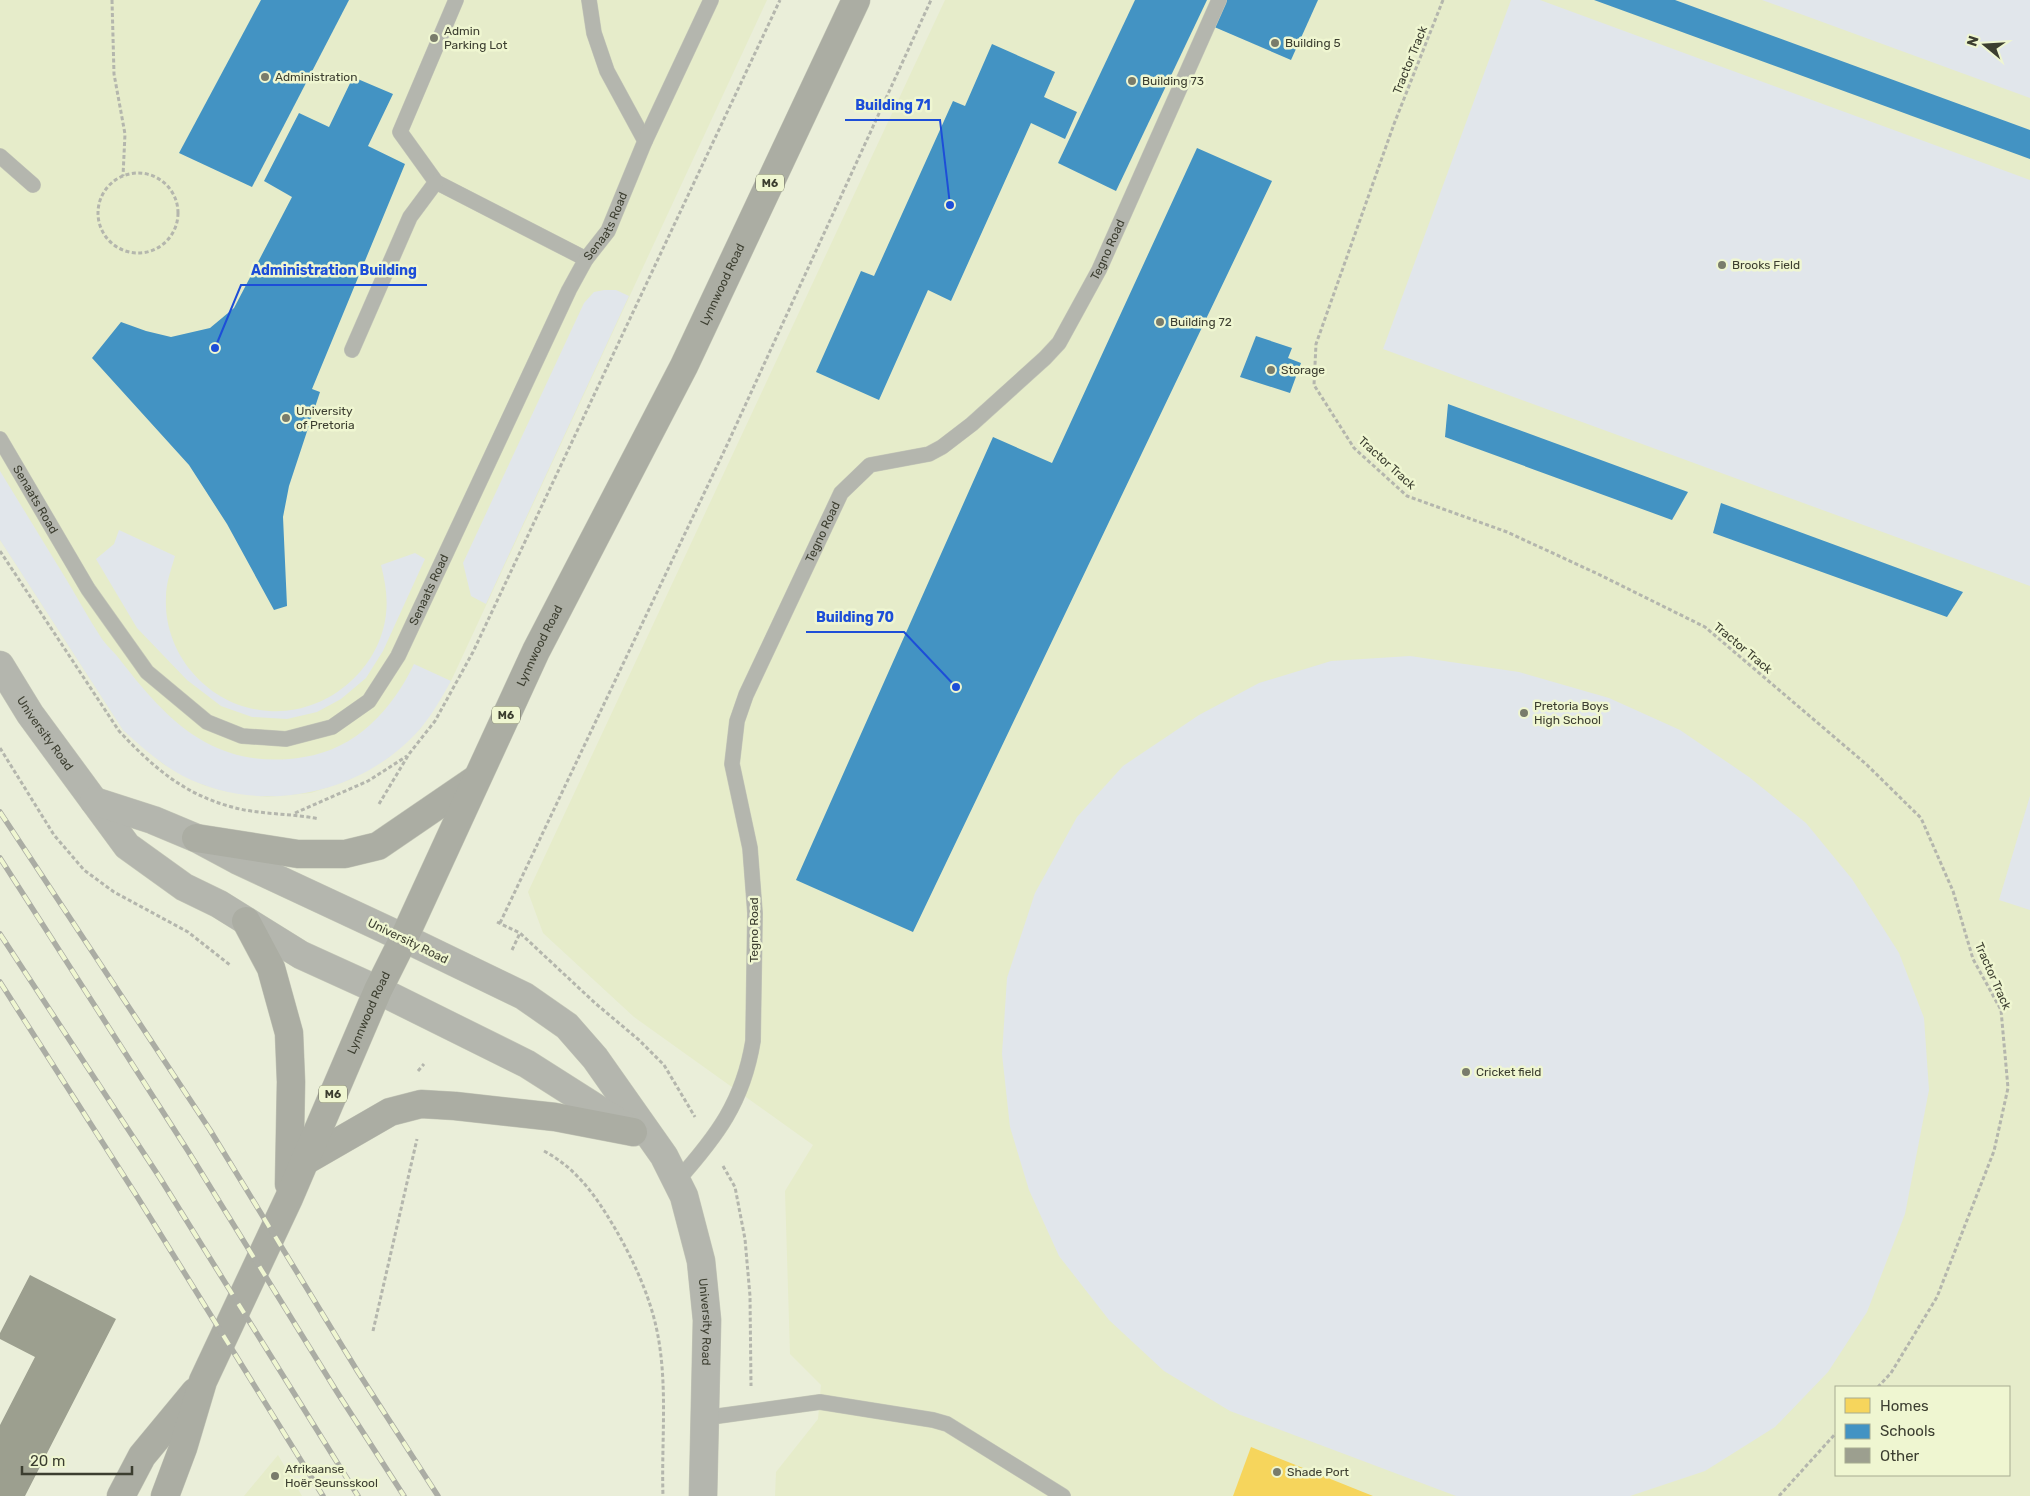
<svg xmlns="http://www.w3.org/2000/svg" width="2030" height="1496" font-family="Rubik,sans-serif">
<rect width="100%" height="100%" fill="#eaeed9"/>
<g fill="#e6ecca" fill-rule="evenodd">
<polygon points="0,0 767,0 451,681 420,729 388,758 349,780 311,793 267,797 224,791 203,785 163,764 123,730 0,540"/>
<path d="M945,0H2030V1496H775L776,1472L818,1419L821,1385L790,1354L785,1191L813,1145L634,1017L543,933L528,892ZM1836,1387H2009V1475H1836Z"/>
<polygon points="278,1455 302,1496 244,1496"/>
</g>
<g fill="#e1e6eb">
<polygon points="1511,0 1540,0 2030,180 2030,586 1383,349"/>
<polygon points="1762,0 2030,0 2030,98"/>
<polygon points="604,290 616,290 629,296 486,604 471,596 463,563 584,303 594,292"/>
<path d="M0,471C21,505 42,540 63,574C76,595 88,618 102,639C106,645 112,650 117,656C142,688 169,722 205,742C236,759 270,763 304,757C356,749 392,710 414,664L451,681C442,697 432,715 420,729C362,795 261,816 183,776C160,764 142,747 123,730L0,540Z"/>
<path d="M119,530L175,556C171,570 166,583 166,597C163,656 211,708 269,711C326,715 380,670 386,614C388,597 385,581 381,565L415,553L425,559L383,651L366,678L341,699L317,712L287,719L252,717L221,706L187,680L137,628L96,559L114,544Z"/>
<polygon points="1410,656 1519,672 1609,698 1680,730 1749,777 1806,823 1852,879 1899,953 1924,1018 1929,1090 1905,1214 1867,1312 1828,1372 1775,1427 1705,1471 1630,1496 1456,1496 1230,1411 1164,1371 1109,1320 1059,1256 1029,1190 1010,1127 1002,1054 1007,978 1035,893 1077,817 1123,766 1199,715 1259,683 1331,661"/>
<polygon points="2030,796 2030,910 1999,900"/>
</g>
<polygon fill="#f6d55c" points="1251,1447 1373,1496 1233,1496"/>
<g fill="#4393c3">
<polygon points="261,0 349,0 252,187 179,153"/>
<polygon points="1135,0 1207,0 1116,191 1058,163"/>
<polygon points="1226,0 1318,0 1291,60 1212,26"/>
<polygon points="1594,0 1675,0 2030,130 2030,159"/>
<polygon points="992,44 1055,72 1044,97 1077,112 1065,139 1031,123 951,301 928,290 879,400 816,372 861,271 874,276 953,101 965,106"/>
<polygon points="353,77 393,94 368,146 405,164 312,389 320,392 289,486 283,517 287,606 274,610 227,524 189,465 92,358 121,322 146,331 171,337 210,328 234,308 292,197 264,181 299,113 329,127"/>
<polygon points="1197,148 1272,181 913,932 796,880 993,437 1052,463"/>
<polygon points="1256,336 1292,348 1288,358 1301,363 1290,393 1240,377"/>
<polygon points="1448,404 1688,492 1672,520 1445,437"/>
<polygon points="1721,503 1963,592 1947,617 1713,533"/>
</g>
<polygon fill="#9c9f8f" points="30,1275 116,1319 25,1496 0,1496 0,1425 35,1357 0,1339 0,1333"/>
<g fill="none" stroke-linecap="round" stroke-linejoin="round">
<defs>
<g id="service">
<polyline points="456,0 400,132 436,182 586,259"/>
<polyline points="589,0 594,33 607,71 645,141"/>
<polyline points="0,156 33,185"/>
<polyline points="352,350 410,217 436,182"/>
<path id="s1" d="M0,439L88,589L147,672L207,722L242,736L286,739L332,727L369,701L398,656L569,290L586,259L608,231L645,141L711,0"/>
<path id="s2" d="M677,1181C717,1136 743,1102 753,1041L755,913L750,848L732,764L737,721L746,695L841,493L870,465L929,454L942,447L972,424L1045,358L1059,343L1099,270L1219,0"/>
<polyline points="704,1418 820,1402 933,1420 947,1424 1063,1496"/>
</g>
<g id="minor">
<path id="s3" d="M404,938L524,996L567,1026L595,1058L664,1156L684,1196L701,1261L707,1320L703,1496"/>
<polyline points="378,990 527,1064 634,1132"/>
</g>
<g id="tertiary">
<path id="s4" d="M0,665L30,714L127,846L184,887L219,904L301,955L378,990"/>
<polyline points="94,801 153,820 196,838 237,860 404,938"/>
</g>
<g id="primary">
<polyline points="196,838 298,854 345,854 378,846 476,779"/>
<polyline points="246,921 271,968 289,1033 291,1082 289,1184"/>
<polyline points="305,1161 390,1112 421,1104 455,1106 555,1117 633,1132"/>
<polyline points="121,1496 142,1456 195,1392"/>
<path id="s5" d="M165,1496L183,1448L203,1381L289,1198L378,990L404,938L536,651L684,366L856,0"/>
</g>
</defs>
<use href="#service" stroke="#c6c9b9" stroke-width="16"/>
<use href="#minor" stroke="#c6c9b9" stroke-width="29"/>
<use href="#tertiary" stroke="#c6c9b9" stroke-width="29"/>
<use href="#primary" stroke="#c6c9b9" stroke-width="29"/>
<g stroke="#b4b6ad" stroke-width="3" stroke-dasharray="4 2.5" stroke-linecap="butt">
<polyline points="112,0 114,74 125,134 123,176"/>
<polyline points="1443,0 1394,124 1316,344 1314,385 1354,448 1407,496 1507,532 1598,574 1705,627 1866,764 1921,818 1953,891 1973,959 2001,1010 2008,1088 1994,1151 1937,1297 1891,1373 1878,1387"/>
<circle cx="138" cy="213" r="40"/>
<path d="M0,551L119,731C152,766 183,794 232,807C260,815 291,813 319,819"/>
<polyline points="0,748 54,835 84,870 114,892 188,932 230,965"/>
<polyline points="379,804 409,754 435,721 473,652 780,0"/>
<polyline points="295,813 368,781 407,756"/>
<polyline points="497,922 520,933 595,1003 639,1040 664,1065 695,1117"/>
<polyline points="500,923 727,445 931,0"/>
<polyline points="512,950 520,933"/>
<polyline points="418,1071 424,1064"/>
<path d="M544,1151C576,1168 595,1195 613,1225C629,1252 643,1281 652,1311C670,1371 661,1435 663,1496"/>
<polyline points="723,1166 735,1187 745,1239 750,1296 751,1386"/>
<polyline points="373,1331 417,1139"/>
<polyline points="1779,1496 1836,1433"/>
</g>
<use href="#service" stroke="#b4b6ae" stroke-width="15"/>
<use href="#minor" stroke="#b4b6ae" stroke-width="28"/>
<use href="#tertiary" stroke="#b4b6ae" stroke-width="28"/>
<use href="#primary" stroke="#abada3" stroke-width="28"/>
<defs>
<g id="rail">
<polyline points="0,812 210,1130 358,1372 438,1496"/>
<polyline points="0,858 188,1151 337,1392 404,1496"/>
<polyline points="0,934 160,1178 358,1496"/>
<polyline points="0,982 138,1198 323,1496"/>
</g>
</defs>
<use href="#rail" stroke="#abada4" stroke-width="5.5"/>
<use href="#rail" stroke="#eff6d1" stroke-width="4" stroke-dasharray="11" stroke-linecap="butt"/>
</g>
<g fill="#797c6b" stroke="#eff6d1" stroke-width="2">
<circle cx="434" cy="38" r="5"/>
<circle cx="1275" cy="43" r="5"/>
<circle cx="265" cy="77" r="5"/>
<circle cx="1132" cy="81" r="5"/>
<circle cx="1722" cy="265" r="5"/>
<circle cx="1160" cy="322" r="5"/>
<circle cx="1271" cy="370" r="5"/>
<circle cx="286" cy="418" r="5"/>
<circle cx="1524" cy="713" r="5"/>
<circle cx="1466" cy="1072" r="5"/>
<circle cx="1277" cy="1472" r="5"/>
<circle cx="275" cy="1476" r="5"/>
</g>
<g text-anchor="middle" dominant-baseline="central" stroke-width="5" stroke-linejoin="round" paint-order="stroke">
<g fill="#eff6d1" stroke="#727560" stroke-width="1">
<rect x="756" y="174.5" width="28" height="17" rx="4"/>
<rect x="492" y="706.5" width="28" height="17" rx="4"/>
<rect x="319" y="1085.5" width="28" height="17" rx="4"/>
</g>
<g font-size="11" font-weight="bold" fill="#3c3e30">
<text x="770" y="183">M6</text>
<text x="506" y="715">M6</text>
<text x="333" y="1094">M6</text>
</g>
<g font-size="12" fill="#3c3e30" stroke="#eff6d1" text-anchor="start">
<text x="444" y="31">Admin<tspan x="444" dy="14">Parking Lot</tspan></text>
<text x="1285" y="43">Building 5</text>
<text x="275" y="77">Administration</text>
<text x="1142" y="81">Building 73</text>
<text x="1732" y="265">Brooks Field</text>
<text x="1170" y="322">Building 72</text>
<text x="1281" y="370">Storage</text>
<text x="296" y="411">University<tspan x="296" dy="14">of Pretoria</tspan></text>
<text x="1534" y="706">Pretoria Boys<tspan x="1534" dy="14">High School</tspan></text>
<text x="1476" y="1072">Cricket field</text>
<text x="285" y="1469">Afrikaanse<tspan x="285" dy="14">Hoër Seunsskool</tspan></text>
<text x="1287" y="1472">Shade Port</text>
</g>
<g font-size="12" fill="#3c3e30" stroke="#eff6d1">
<text transform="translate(1410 60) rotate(-68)">Tractor Track</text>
<text stroke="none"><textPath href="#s1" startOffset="1060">Senaats Road</textPath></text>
<text stroke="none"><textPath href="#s2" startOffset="1112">Tegno Road</textPath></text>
<text stroke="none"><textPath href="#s5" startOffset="1335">Lynnwood Road</textPath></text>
<text transform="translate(1387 463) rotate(42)">Tractor Track</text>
<text stroke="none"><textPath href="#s1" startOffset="70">Senaats Road</textPath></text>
<text stroke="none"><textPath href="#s2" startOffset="692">Tegno Road</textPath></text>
<text stroke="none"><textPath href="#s1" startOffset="655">Senaats Road</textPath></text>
<text stroke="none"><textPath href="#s5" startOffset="930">Lynnwood Road</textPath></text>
<text transform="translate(1743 648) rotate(40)">Tractor Track</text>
<text stroke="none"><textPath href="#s4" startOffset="82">University Road</textPath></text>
<text transform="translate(754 930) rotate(-90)">Tegno Road</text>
<text transform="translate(408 941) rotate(26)">University Road</text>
<text transform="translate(1993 976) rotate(66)">Tractor Track</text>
<text stroke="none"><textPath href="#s5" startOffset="525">Lynnwood Road</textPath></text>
<text stroke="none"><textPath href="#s3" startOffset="521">University Road</textPath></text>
</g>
</g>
<path fill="none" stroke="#1d4ed8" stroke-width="2" d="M950 205L940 120H845M215 348L241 285H427M956 687L904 632H806"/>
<g fill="#1d4ed8" stroke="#eff6d1" stroke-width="2">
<circle cx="950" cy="205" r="5"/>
<circle cx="215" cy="348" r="5"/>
<circle cx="956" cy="687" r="5"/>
</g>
<g font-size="14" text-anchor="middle" font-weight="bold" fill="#1d4ed8" stroke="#eff6d1" stroke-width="5" stroke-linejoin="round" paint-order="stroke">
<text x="893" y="110">Building 71</text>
<text x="334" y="275">Administration Building</text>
<text x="855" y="622">Building 70</text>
</g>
<rect x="1835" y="1386" width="175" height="90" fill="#eff6d1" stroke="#a7ac91"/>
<rect x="1845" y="1398" width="25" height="15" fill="#f6d55c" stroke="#a7ac91"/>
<text x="1880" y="1411" font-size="15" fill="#3c3e30">Homes</text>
<rect x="1845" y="1424" width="25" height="15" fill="#4393c3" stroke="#a7ac91"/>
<text x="1880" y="1436" font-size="15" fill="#3c3e30">Schools</text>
<rect x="1845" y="1448" width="25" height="15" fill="#9c9f8f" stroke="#a7ac91"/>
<text x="1880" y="1461" font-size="15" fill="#3c3e30">Other</text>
<g transform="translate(1985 45) rotate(288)" stroke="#eff6d1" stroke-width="4" paint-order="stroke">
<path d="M0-4L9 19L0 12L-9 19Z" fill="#3c3e30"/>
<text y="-8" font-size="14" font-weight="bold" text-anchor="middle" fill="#3c3e30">N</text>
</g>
<path d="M22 1466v8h110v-8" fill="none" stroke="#3c3e30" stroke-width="2.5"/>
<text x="30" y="1466" font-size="15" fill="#3c3e30" stroke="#eff6d1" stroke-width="4" paint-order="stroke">20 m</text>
</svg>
